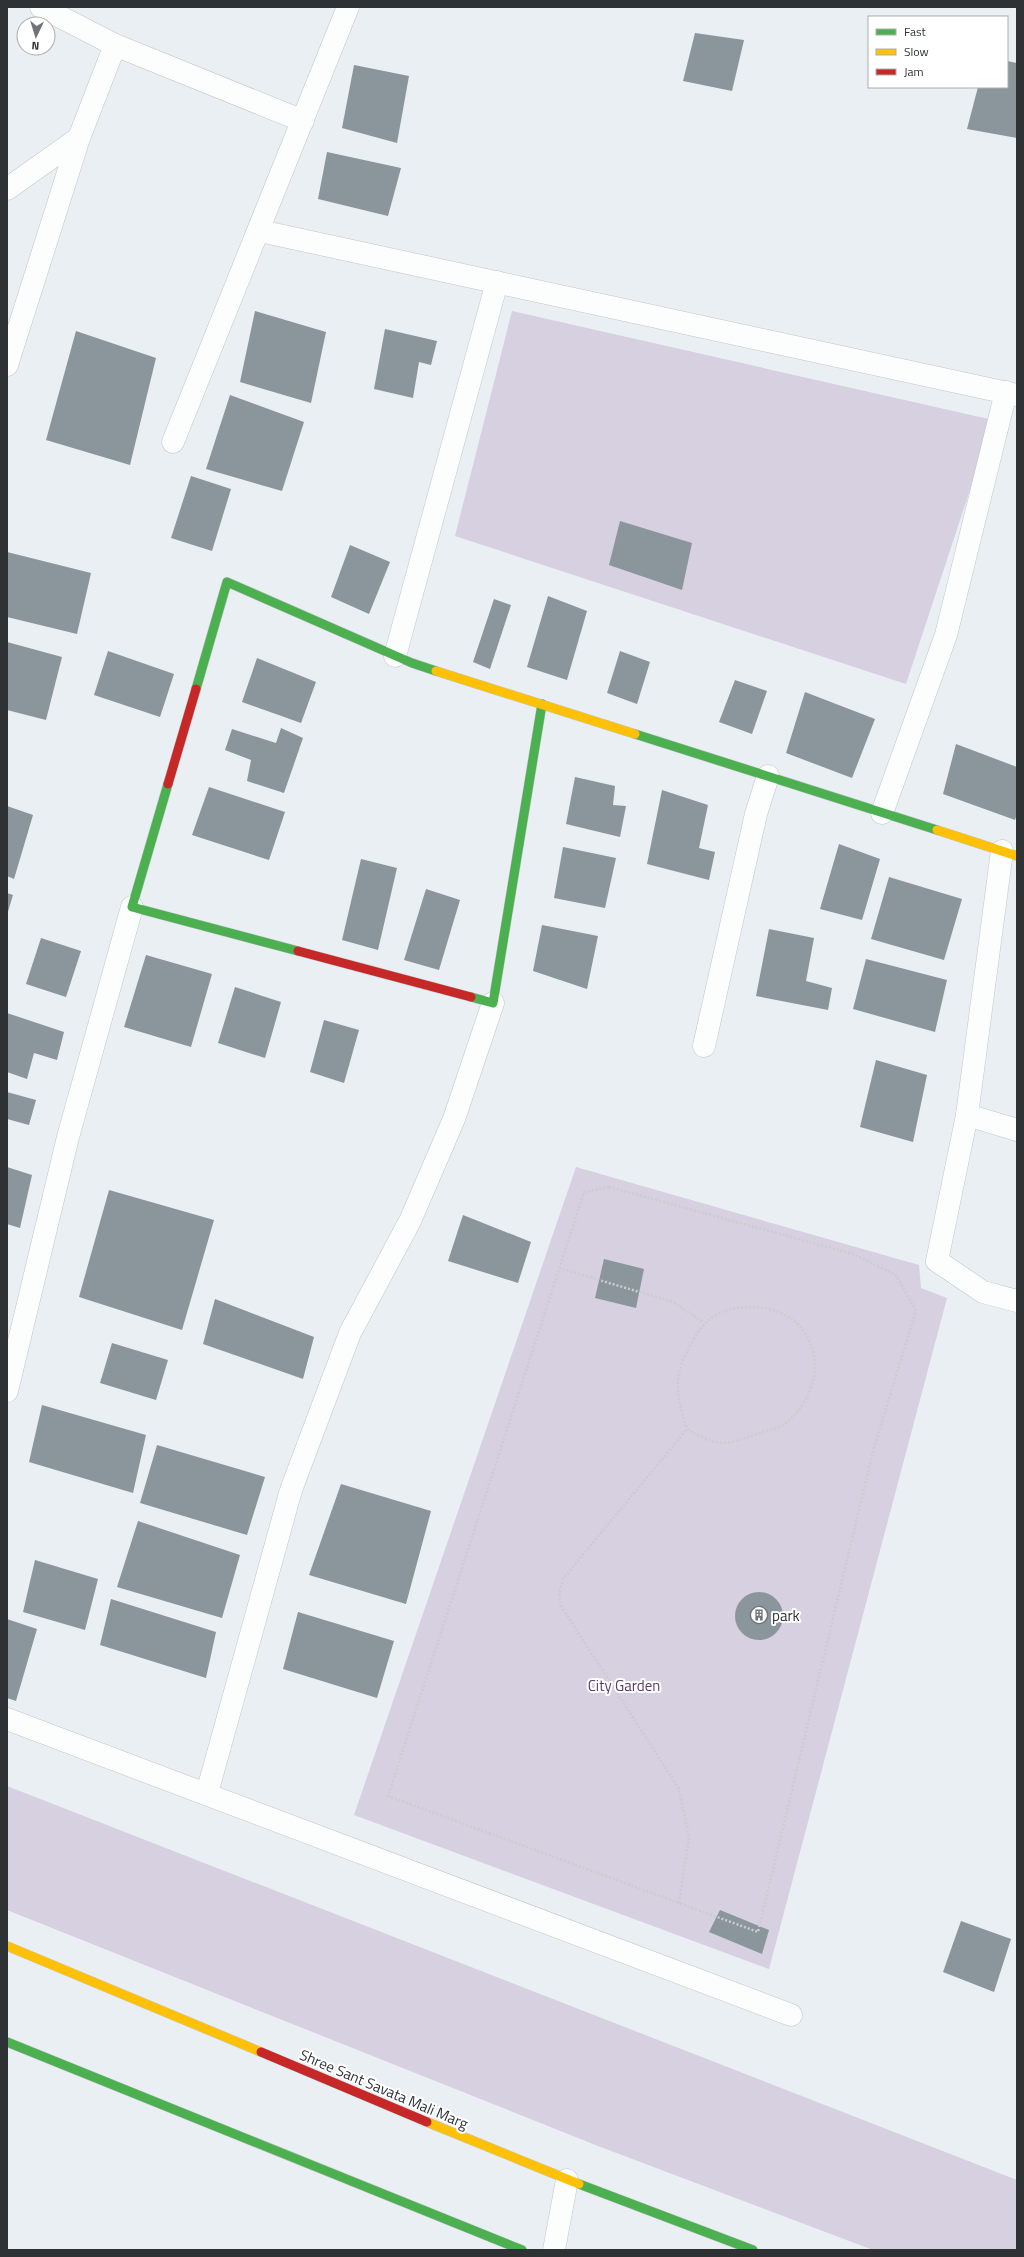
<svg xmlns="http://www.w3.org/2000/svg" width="1024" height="2257" font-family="'Titillium Web',sans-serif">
<rect width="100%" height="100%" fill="#eaeff4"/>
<g fill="#d6d0e1">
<polygon points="512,311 993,420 906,684 455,536"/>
<polygon points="576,1167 919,1265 921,1288 947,1298 769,1969 354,1815"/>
<polygon points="7,1786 1017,2180 1017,2250 873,2250 598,2146 7,1910"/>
</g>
<g fill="#8a969b">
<polygon points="695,33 744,40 732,91 683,81"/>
<polygon points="1007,61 1017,63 1017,138 967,129 978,87 1007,87"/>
<polygon points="354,65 409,76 397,143 342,128"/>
<polygon points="327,152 401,168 388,216 318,199"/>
<polygon points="255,311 326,332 311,403 240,382"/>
<polygon points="385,329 437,341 431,365 419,362 413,398 374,389"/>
<polygon points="76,331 156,358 130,465 46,440"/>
<polygon points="230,395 304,422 282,491 206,469"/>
<polygon points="191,476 231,489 212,551 171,538"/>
<polygon points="620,521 692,543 682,590 609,565"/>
<polygon points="350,545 390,562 369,614 331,597"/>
<polygon points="7,552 91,573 77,634 7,617"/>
<polygon points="548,596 587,611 567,680 527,667"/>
<polygon points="494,599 511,605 490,669 473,662"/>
<polygon points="7,642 62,657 46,720 7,710"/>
<polygon points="108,651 174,674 160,717 94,695"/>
<polygon points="620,651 650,662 637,704 607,693"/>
<polygon points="257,658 316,682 301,723 242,702"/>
<polygon points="735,680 767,691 752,734 719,722"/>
<polygon points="805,692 875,719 852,778 786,753"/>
<polygon points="281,728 303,738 284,793 247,781 251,760 225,750 232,729 276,743"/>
<polygon points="956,744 1017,767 1017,814 1015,820 943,794"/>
<polygon points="575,777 615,786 613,805 626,806 620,837 566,824"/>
<polygon points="209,787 285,812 269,860 192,835"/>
<polygon points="662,790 708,805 699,848 715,852 709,880 647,864"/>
<polygon points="7,806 33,815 14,879 7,876"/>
<polygon points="839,844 880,859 862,920 820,909"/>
<polygon points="563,847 616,858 605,908 554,898"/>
<polygon points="361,859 397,868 378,950 342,940"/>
<polygon points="889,877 962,899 944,960 871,939"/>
<polygon points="426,889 460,900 439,970 404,960"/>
<polygon points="7,893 13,895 7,915"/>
<polygon points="542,925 598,936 587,989 533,971"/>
<polygon points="769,929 814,938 806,981 832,988 828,1010 756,996"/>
<polygon points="41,938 81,951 66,997 26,984"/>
<polygon points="146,955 212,974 191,1047 124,1027"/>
<polygon points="866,959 947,980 935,1032 853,1009"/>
<polygon points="235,987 281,1002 265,1058 218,1043"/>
<polygon points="7,1013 64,1032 57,1060 34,1053 27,1079 7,1072"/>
<polygon points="324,1020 359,1030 344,1083 310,1072"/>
<polygon points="876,1060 927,1075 913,1142 860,1127"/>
<polygon points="7,1092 36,1100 29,1125 7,1119"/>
<polygon points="7,1167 32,1175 20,1228 7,1224"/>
<polygon points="109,1190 214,1220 182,1330 79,1297"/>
<polygon points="463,1215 531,1242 518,1283 448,1261"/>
<polygon points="604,1259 644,1269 636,1308 595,1298"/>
<polygon points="215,1299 314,1337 303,1379 203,1344"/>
<polygon points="112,1343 168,1360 156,1400 100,1383"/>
<polygon points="42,1405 146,1435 133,1493 29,1462"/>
<polygon points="157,1445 265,1477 247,1535 140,1503"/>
<polygon points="341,1484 431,1511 406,1604 309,1575"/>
<polygon points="138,1521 240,1555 222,1618 117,1587"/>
<polygon points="35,1560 98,1579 85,1630 23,1612"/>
<circle cx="759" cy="1616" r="24"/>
<polygon points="111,1599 216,1632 206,1678 100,1645"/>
<polygon points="298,1612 394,1641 377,1698 283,1669"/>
<polygon points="7,1619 37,1629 16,1701 7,1698"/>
<polygon points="720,1910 769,1930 762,1954 709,1932"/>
<polygon points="961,1921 1011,1939 994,1992 943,1972"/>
</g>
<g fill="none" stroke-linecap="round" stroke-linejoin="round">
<defs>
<g id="street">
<polyline points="115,45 303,121"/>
<polyline points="7,189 79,138 115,45 41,7"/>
<polyline points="260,231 1017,395"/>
<polyline points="7,365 79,138"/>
<polyline points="173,442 348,7"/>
<polyline points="395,656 497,282"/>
<polyline points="882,813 946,635 1006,392"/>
<polyline points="1002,851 967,1115 1017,1130"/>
<polyline points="704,1046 756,814 768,776"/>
<polyline points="967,1115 937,1261 983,1292 1017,1301"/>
<polyline points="7,1391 68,1137 132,907"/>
<polyline points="7,1719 791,2015"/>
<polyline points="207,1793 291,1490 350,1333 410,1221 454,1119 493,1003"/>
<polyline points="554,2250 567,2180"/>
</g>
<g id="fast">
<polyline points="196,689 227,582 412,663 436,671"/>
<polyline points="635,734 937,830"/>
<polyline points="168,784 132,907 298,951"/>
<polyline points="471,997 493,1003 542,704"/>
<polyline points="7,2042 522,2250"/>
<polyline points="579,2184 753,2250"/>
</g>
<g id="slow">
<polyline points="436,671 635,734"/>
<polyline points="937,830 1017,856"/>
<polyline points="7,1946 261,2052"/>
<polyline points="427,2122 579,2184"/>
</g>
<g id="jam">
<polyline points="168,784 196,689"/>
<polyline points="298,951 471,997"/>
<polyline points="261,2052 427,2122"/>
</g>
</defs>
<use href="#street" stroke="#c2c6c9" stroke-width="23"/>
<use href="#fast" stroke="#c2c6c9" stroke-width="10"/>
<use href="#slow" stroke="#c2c6c9" stroke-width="10"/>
<use href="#jam" stroke="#c2c6c9" stroke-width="10"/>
<g stroke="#cccdcf" stroke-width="2.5" stroke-dasharray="2 2" stroke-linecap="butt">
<polygon points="609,1187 853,1254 896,1275 916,1311 873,1451 758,1932 388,1796 584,1192"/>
<polyline points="559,1268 673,1302 703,1322"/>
<path d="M679,1903L689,1838L679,1789L561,1606L559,1593L563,1579L687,1429C719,1447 722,1446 757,1434C765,1431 776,1429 783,1425C836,1386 821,1306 749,1307C724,1308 708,1315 695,1337C673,1374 674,1388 687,1429"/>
</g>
<use href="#street" stroke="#fcfdfd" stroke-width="22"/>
<use href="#fast" stroke="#4caf50" stroke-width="9"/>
<use href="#slow" stroke="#ffc107" stroke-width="9"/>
<use href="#jam" stroke="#c62828" stroke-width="9"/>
</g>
<defs>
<symbol id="building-ring" viewBox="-11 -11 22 22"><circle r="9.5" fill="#fff" stroke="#707478" stroke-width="1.5"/><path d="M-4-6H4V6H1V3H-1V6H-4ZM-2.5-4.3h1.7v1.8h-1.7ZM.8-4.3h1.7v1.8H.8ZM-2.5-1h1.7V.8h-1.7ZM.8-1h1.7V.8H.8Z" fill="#707478"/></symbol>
</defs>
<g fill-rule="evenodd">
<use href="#building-ring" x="749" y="1605" width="20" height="20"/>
</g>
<g text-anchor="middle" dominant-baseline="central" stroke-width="4" stroke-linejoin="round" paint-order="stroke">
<g font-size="15" fill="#2e3235" stroke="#fff" text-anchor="start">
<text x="772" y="1615">park</text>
</g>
<g font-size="15" fill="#573a6d" stroke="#fff">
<text x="624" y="1685">City Garden</text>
</g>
<g font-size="15" fill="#2e3235" stroke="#fff">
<text transform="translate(384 2089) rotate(23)">Shree Sant Savata Mali Marg</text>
</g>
</g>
<rect width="1024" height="2257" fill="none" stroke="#2e3235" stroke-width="16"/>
<rect x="868" y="16" width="140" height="72" fill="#ffffff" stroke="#abadae"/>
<rect x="876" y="29" width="20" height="6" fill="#4caf50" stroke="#abadae"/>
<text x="904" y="36" font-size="12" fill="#2e3235">Fast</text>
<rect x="876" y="49" width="20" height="6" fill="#ffc107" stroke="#abadae"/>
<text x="904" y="56" font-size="12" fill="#2e3235">Slow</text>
<rect x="876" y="69" width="20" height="6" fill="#c62828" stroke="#abadae"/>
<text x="904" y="76" font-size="12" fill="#2e3235">Jam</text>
<g transform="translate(36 36) rotate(184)"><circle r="19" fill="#ffffff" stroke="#abadae"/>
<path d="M0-3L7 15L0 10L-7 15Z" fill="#707478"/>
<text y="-6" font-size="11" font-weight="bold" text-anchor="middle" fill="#2e3235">N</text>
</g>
</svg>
